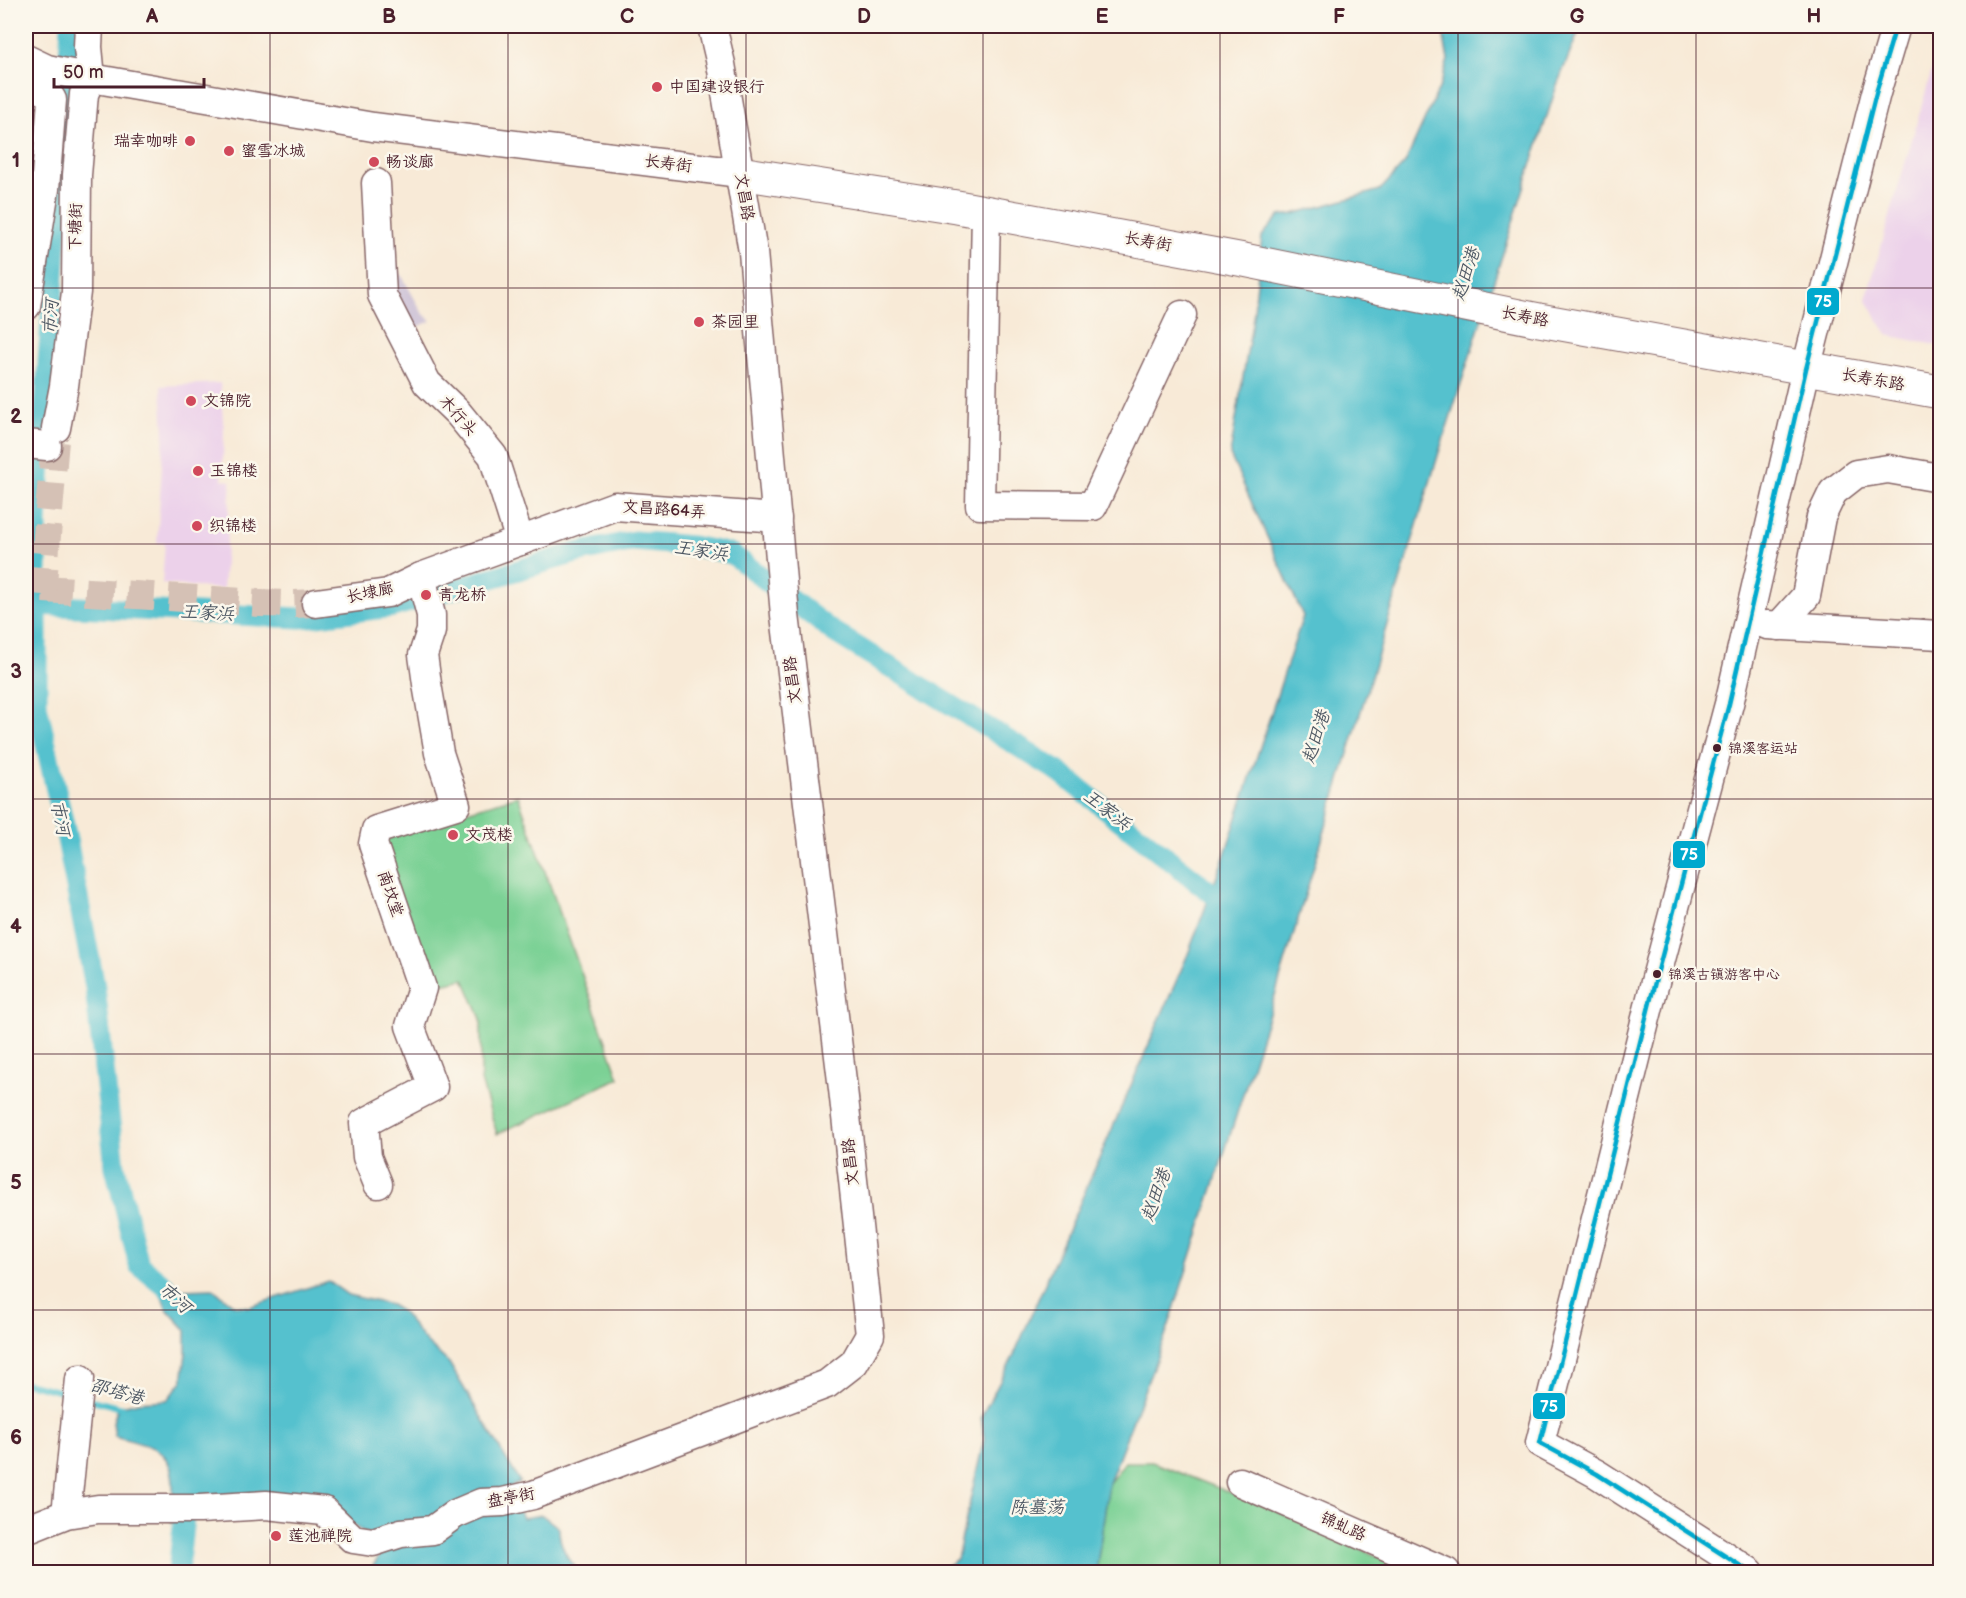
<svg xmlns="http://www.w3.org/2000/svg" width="1966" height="1598" font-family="'Balsamiq Sans','LXGW WenKai TC',sans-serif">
<rect width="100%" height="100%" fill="#fbf7ec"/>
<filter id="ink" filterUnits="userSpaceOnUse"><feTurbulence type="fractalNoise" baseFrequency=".0167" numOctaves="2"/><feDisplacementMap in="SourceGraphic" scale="12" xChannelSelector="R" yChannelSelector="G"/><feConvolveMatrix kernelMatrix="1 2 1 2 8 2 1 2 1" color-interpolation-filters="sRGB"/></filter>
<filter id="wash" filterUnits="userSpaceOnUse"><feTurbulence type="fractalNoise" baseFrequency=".008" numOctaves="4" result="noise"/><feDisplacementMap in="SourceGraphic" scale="24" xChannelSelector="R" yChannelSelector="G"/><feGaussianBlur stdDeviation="1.35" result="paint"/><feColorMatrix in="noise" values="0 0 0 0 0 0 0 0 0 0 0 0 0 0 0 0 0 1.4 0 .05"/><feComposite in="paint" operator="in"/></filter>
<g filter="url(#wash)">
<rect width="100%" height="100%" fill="#f8ead7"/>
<g fill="#ecd1ea">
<polygon points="1940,42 1940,346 1887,335 1866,299"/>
<polygon points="220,383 224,432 222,480 231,481 223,589 162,584 165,543 157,543 164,433 161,386"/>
</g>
<polygon fill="#cbbfd5" points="395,259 397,267 422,312 431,321 402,334 372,271"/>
<g fill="#7cd195" stroke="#637860" stroke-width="1.5">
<polygon points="518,796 619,1078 497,1134 481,1081 481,1019 464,979 427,987 378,837"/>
<polygon points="1125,1462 1152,1462 1272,1509 1413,1572 1096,1572 1109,1483"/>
</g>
<g fill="#55c1ce" stroke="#50707c" stroke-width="1.5">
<polygon points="1442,26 1581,26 1557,85 1440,449 1276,992 1167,1331 1109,1483 1096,1572 937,1572 957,1559 984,1439 981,1417 1013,1357 1188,954 1224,857 1303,616 1230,455 1254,311 1262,236 1279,216 1293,214 1380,190 1405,163 1440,86 1448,60"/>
<path d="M328,1281L348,1295L391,1305L401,1311L426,1342L449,1363L520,1482L509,1488L523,1518L542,1515L559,1528C559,1546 568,1559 579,1572H369L380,1555L374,1538L325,1508L194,1505L191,1524C183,1527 178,1528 171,1522C172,1499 180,1464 157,1450C147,1444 127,1440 115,1436L113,1422L118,1407L138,1402L167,1400L182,1381L186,1354V1330L166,1308L160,1292L165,1286L181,1290L213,1289L234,1305L249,1307Z"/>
</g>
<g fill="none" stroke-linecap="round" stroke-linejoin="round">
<g stroke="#55c1ce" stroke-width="6">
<polyline points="26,1383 71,1394"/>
<polyline points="84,1398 126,1409"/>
</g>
<g stroke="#55c1ce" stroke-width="21">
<polyline points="71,26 37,522 37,705 66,834 95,987 115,1167 139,1265 165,1286 185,1306"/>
<polyline points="37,605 300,618 393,607 576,553 634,541 692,546 732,554 832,631 1056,770 1233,910"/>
<polyline points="178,1572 186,1499"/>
</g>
</g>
</g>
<g filter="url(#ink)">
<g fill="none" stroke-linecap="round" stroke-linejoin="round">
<g stroke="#d5c1b5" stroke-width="28" stroke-dasharray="28 14" stroke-linecap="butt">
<polyline points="43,589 260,603 293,604 316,603"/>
<polyline points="42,595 56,428"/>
</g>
<defs>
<g id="minor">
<polyline points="26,59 47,69 91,78 373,127 740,173"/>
<polyline points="26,60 52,100 45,189 26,306"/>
<polyline points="376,183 382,295 427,383 458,413 493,456 520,541 421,577 431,615 431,631 423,655 427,684 439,753 456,805 376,830 373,844 422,988 410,1026 433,1087 364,1123 367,1157 378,1184"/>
<polyline points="986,213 980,505 1093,506 1182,315"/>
<polyline points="56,428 64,386 76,292 77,175 84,94 91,78 88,47 89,26"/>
<polyline points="26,444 47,446"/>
<polyline points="520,541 615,506 777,518"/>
<polyline points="316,603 388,593 421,577"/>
<polyline points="1767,625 1940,635"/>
<polyline points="1779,626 1806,596 1821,517 1833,492 1856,474 1888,469 1940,478"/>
<polyline points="1240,1482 1446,1572"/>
<polyline points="66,1514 80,1379"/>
<polyline points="26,1530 66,1514 98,1509 200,1509 266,1505 324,1511 353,1539 373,1542 401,1533 433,1530 455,1514 481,1503 503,1502 533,1495 827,1384 854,1363 870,1335 843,1089 785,615 753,252 721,64 712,26"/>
<polyline points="1750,1572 1597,1474 1540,1443 1655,982 1729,704 1806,369 1876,93 1896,26"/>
</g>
<polyline id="major" points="740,173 957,207 1244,260 1539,320 1940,392"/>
</defs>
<use href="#minor" stroke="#876667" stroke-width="31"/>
<use href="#major" stroke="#876667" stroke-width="35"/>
<use href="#minor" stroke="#fff" stroke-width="28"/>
<use href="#major" stroke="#fff" stroke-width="33"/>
<defs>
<polyline id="bus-1" points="1750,1572 1597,1474 1540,1443 1655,982 1729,704 1806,369 1876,93 1896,26"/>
</defs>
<use href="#bus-1" stroke="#fbf7ec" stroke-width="9"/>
<use href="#bus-1" stroke="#00a9ce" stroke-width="4.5"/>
</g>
</g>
<path fill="none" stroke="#4a1f2b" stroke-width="1.5" stroke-opacity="0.55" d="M270,26V1572M508,26V1572M746,26V1572M983,26V1572M1220,26V1572M1458,26V1572M1696,26V1572M26,288H1940M26,544H1940M26,799H1940M26,1054H1940M26,1310H1940"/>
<g fill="#d1495b" stroke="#fbf7ec" stroke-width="2">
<circle cx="657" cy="87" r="6"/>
<circle cx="190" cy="141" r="6"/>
<circle cx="229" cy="151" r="6"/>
<circle cx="374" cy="162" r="6"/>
<circle cx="699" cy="322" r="6"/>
<circle cx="191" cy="401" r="6"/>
<circle cx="198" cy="471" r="6"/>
<circle cx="197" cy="526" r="6"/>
<circle cx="426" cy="595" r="6"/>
<circle cx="453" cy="835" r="6"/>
<circle cx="276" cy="1536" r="6"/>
</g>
<g fill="#4a1f2b" stroke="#fbf7ec" stroke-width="2">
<circle cx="1717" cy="748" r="5"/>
<circle cx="1657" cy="974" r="5"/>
</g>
<g text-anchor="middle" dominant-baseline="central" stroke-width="5" stroke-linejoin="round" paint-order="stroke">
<g font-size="14" fill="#4a1f2b" stroke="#fbf7ec" text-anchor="start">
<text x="1728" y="748">锦溪客运站</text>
<text x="1668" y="974">锦溪古镇游客中心</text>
</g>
<g font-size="16" fill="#4a1f2b" stroke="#fbf7ec" text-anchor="start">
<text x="669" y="87">中国建设银行</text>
<text x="178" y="141" text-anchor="end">瑞幸咖啡</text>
<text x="241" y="151">蜜雪冰城</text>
<text x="386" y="162">畅谈廊</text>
<text x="711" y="322">茶园里</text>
<text x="203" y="401">文锦院</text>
<text x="210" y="471">玉锦楼</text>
<text x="209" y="526">织锦楼</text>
<text x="438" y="595">青龙桥</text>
<text x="465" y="835">文茂楼</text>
<text x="288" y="1536">莲池禅院</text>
</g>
<g font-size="16" fill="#4a1f2b" stroke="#fbf7ec">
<text transform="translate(668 164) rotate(7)">长寿街</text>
<text transform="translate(744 197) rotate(81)">文昌路</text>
<text transform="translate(76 227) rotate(-89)">下塘街</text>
<text transform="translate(1148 242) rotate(10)">长寿街</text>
<text transform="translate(1525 317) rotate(11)">长寿路</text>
<text transform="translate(1873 380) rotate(10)">长寿东路</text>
<text transform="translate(458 416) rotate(48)">木行头</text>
<text transform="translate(664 510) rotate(4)">文昌路64弄</text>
<text transform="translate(370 593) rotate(-12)">长埭廊</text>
<text transform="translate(793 680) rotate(-97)">文昌路</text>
<text transform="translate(390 894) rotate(71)">南坟堂</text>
<text transform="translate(851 1162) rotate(-96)">文昌路</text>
<text transform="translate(511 1498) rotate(-11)">盘亭街</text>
<text transform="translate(1343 1527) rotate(24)">锦虬路</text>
</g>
<g font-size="18" font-style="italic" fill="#4e5864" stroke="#fbf7ec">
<text transform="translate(1466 274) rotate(-72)">赵田港</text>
<text transform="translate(51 317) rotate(-86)">市河</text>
<text transform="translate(701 551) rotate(9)">王家浜</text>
<text transform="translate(207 613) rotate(3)">王家浜</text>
<text transform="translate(1316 737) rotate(-72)">赵田港</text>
<text transform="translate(1107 810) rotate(38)">王家浜</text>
<text transform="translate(60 818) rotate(78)">市河</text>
<text transform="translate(1156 1195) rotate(-70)">赵田港</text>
<text transform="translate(175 1298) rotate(42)">市河</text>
<text transform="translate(117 1392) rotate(15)">邵塔港</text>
<text x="1037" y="1507">陈墓荡</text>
</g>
</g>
<g stroke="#fbf7ec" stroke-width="2">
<rect x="1806" y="287" width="34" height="29" rx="6" fill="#00a9ce"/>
<rect x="1672" y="840" width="34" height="29" rx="6" fill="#00a9ce"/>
<rect x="1532" y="1392" width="34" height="28" rx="6" fill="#00a9ce"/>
</g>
<g font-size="16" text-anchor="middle" font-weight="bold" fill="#fff">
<text x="1823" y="307">75</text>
<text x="1689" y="860">75</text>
<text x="1549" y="1412">75</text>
</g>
<rect width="1966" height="1598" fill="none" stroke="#fbf7ec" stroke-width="66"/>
<path d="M54 78v9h150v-9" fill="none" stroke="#4a1f2b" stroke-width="3"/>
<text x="63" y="78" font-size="18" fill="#4a1f2b" stroke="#fbf7ec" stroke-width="4.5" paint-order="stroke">50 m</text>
<rect x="33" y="33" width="1900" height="1532" fill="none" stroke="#4a1f2b" stroke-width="2"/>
<g font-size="20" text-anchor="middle" font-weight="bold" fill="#4a1f2b">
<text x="152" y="23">A</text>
<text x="389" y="23">B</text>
<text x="627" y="23">C</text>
<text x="864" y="23">D</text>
<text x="1102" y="23">E</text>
<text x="1339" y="23">F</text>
<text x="1577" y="23">G</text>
<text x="1814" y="23">H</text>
<text x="16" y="167">1</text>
<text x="16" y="423">2</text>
<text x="16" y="678">3</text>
<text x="16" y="933">4</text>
<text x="16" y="1189">5</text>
<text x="16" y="1444">6</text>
</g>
</svg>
